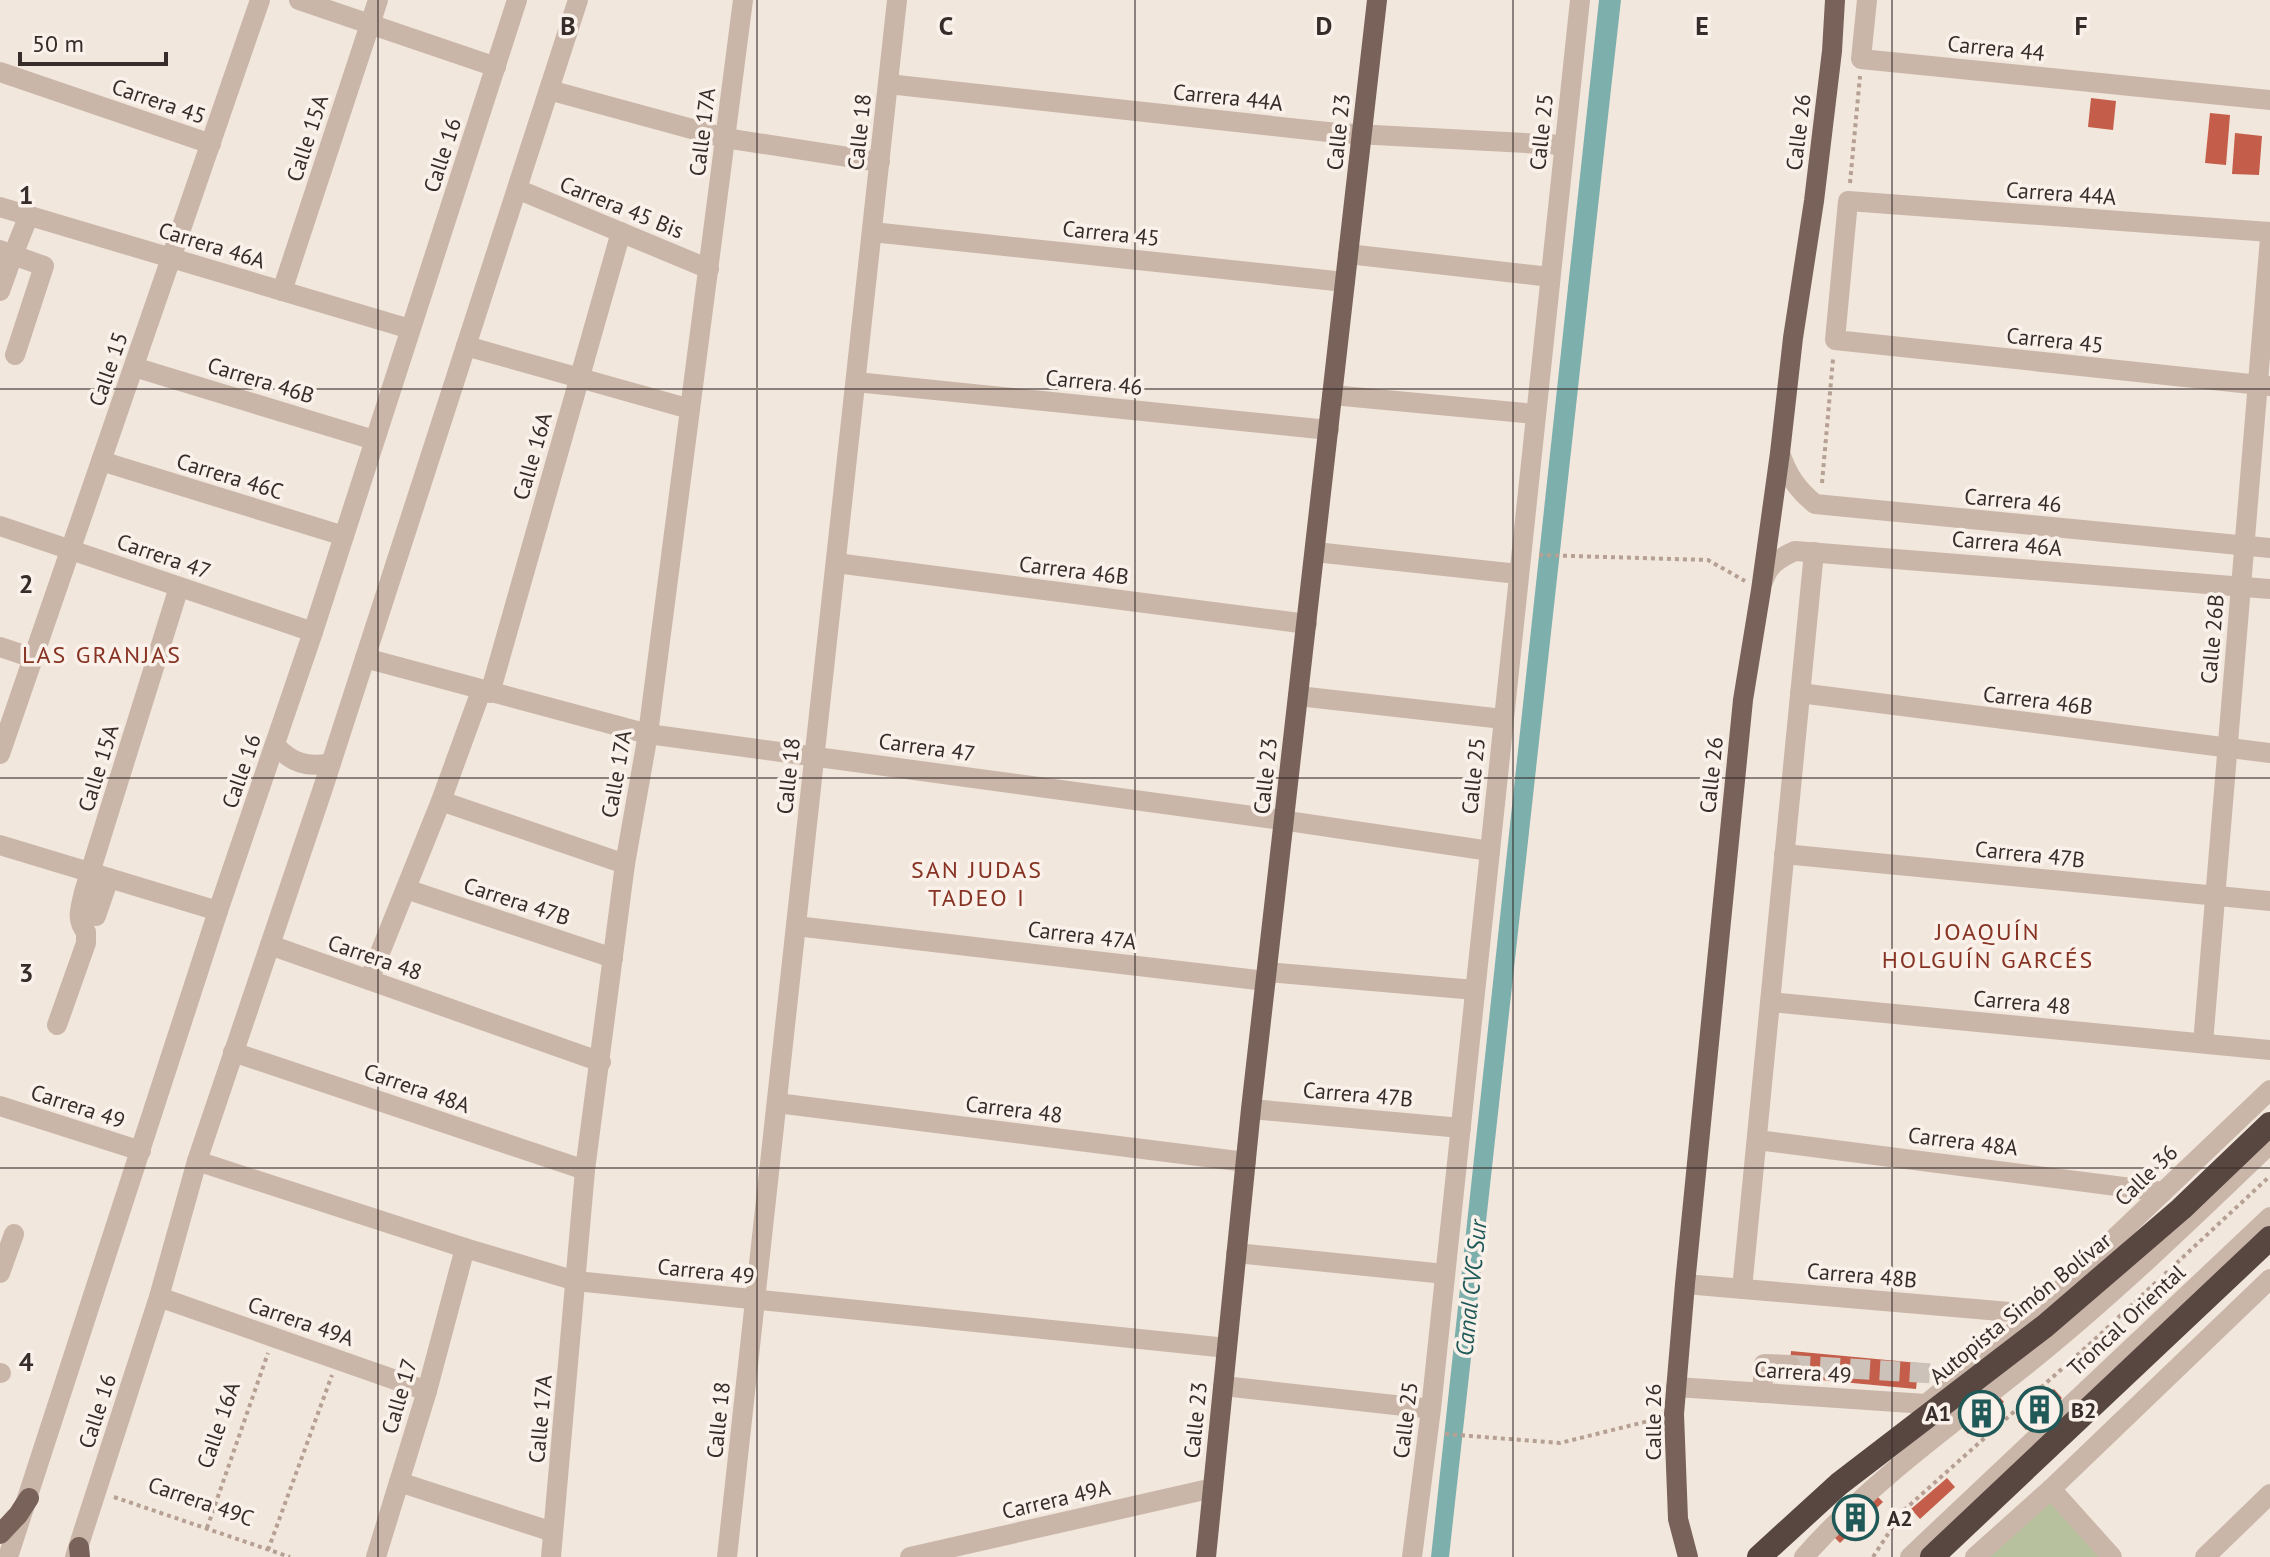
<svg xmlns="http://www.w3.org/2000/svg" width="2270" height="1557" font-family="'PT Sans',sans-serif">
<rect width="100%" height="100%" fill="#f2e7dd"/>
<polygon fill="#b8c19d" points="2051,1489 2111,1557 1975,1557"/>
<polygon fill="#7dafad" points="1599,0 1621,0 1612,80 1449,1557 1431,1557"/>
<g fill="#c45d49">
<polygon points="2091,98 2116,101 2113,130 2088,127"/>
<polygon points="2210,113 2230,115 2226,165 2205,163"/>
<polygon points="2235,133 2262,136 2259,175 2232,174"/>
<polygon points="1791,1351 1919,1363 1916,1389 1789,1377"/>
<polygon points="2054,1389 2062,1398 2026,1430 2018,1421"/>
<polygon points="1996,1393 2004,1402 1968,1434 1960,1425"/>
<polygon points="1947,1478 1955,1487 1920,1519 1911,1509"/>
<polygon points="1873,1492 1883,1502 1840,1543 1830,1533"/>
</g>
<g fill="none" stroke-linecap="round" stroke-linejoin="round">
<polyline stroke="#cdc2b9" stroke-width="20" stroke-dasharray="20 10" stroke-linecap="butt" points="1790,1365 1959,1375"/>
<g stroke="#b6a093" stroke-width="4" stroke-dasharray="4 4" stroke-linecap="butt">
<polyline points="1850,183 1860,76"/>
<polyline points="1822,483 1833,359"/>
<polyline points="1539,555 1708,560 1745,581"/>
<polyline points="1445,1434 1560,1443 1657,1419"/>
<polyline points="114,1497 290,1557"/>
<polyline points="207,1528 268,1353"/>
<polyline points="268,1550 332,1375"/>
<polyline points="1873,1557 1903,1511 2093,1341 2270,1176"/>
</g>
<g stroke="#cab6a9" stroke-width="20">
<polyline points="299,0 496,67"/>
<polyline points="1867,0 1861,59 2270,100"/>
<polyline points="0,72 211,144"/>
<polyline points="888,84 1337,133 1563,145"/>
<polyline points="549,90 725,138 880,162"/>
<polyline points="517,189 709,269"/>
<polyline points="0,207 410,329"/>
<polyline points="872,232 1345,282"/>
<polyline points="2270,232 1848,201 1835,340 2270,386"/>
<polyline points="0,250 13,255 29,215"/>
<polyline points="1348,254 1550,277"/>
<polyline points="0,291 13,255 44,266 15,355"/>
<polyline points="282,291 378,0"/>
<polyline points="466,346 690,409"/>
<polyline points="134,367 374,440"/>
<polyline points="856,382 1329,430"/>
<polyline points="1332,395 1535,414"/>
<path d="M1780,453C1788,476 1797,489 1815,504L2270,548"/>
<polyline points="101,461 344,536"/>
<polyline points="0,526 313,632"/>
<polyline points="1315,552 1518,574"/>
<polyline points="836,563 1307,624"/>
<path d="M1763,582C1768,565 1779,558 1795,551L2270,589"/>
<polyline points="0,647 33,658"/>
<polyline points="365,658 648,734 1267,818 1490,851"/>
<polyline points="490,693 621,232"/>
<polyline points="1800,693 2270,753"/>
<polyline points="1298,696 1503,719"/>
<path d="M275,745C292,763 307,768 331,763"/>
<polyline points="0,754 260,0"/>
<polyline points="441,801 625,864"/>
<polyline points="0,845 218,911"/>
<polyline points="1784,854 2270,901"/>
<polyline points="406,889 613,958"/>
<polyline points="96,916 109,878"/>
<polyline points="796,926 1266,981"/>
<polyline points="270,945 601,1062"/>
<polyline points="1268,972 1475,990"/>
<polyline points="369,980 441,801 481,691"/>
<polyline points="1770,1002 2270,1050"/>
<path d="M57,1025L86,943V932C75,919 81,907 84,892L179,587"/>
<polyline points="2203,1043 2270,238"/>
<polyline points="233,1052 585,1170"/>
<polyline points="777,1103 1246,1162"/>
<polyline points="0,1106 141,1151"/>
<polyline points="1251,1109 1461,1128"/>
<polyline points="1757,1140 2163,1192"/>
<polyline points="197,1161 465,1248 576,1281 1227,1348"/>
<polyline points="1236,1253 1445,1274"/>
<polyline points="0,1273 14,1234"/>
<polyline points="1685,1284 2035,1314"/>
<polyline points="1742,1289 1814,552"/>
<polyline points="159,1297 427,1391"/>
<polyline points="0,1373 1,1373"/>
<polyline points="1223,1386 1431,1409"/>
<polyline points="1676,1387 1926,1404"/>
<polyline points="1762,1393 1764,1364 1790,1365"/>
<polyline points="1925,1405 2035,1314 2270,1090"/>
<polyline points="399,1482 553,1532"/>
<polyline points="2051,1489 2112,1557"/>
<polyline points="8,1557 218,911 313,632 517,0"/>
<polyline points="75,1557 159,1297 197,1161 323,788 578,0"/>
<polyline points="376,1557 427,1391 465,1248"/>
<polyline points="551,1557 585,1170 625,864 648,734 743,0"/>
<polyline points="727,1557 897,0"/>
<polyline points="910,1557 1213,1488"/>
<polyline points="1412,1557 1431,1409 1580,0"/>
<path d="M1804,1557C1869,1483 1953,1424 2030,1362C2114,1294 2192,1219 2270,1144"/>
<polyline points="1910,1557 2270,1217"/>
<polyline points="1975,1557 2051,1489 2270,1279"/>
<polyline points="2205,1557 2270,1494"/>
</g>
<g stroke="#79625a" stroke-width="20">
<polyline points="0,1534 18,1515 29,1498"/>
<polyline points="79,1547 80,1557"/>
<polyline points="1206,1557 1251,1109 1377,0"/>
<polyline points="1688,1557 1678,1519 1674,1414 1685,1284 1743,700 1761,590 1780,453 1793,338 1814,201 1832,51 1835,0"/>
</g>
<g stroke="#584640" stroke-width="24">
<polyline points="1759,1557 1839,1484 2045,1326 2181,1209 2270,1124"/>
<polyline points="1932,1557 2270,1238"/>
</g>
</g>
<path fill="none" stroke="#372c29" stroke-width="2" stroke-opacity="0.55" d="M378,0V1557M757,0V1557M1135,0V1557M1513,0V1557M1892,0V1557M0,389H2270M0,778H2270M0,1168H2270"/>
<defs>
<symbol id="building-ring" viewBox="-11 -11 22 22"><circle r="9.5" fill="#faf1ea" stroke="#1f5958" stroke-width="1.5"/><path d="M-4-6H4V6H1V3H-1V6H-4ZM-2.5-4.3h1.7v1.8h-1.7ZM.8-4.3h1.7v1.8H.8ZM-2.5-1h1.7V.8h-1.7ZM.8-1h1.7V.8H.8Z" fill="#1f5958"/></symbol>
</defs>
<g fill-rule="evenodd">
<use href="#building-ring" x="2014" y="1384" width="51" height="51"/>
<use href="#building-ring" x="1956" y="1388" width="51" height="51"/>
<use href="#building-ring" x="1830" y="1492" width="51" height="51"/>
</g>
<g text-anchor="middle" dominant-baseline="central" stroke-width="7" stroke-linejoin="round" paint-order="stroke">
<g font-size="22" fill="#372c29" stroke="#faf1ea">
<text transform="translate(1996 48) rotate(6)">Carrera 44</text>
<text transform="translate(1228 97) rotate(6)">Carrera 44A</text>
<text transform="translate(159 101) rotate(19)">Carrera 45</text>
<text transform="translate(702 132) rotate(-83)">Calle 17A</text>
<text transform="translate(859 132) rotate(-84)">Calle 18</text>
<text transform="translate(1338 132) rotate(-84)">Calle 23</text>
<text transform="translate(1541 132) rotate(-84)">Calle 25</text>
<text transform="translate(1798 132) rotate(-83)">Calle 26</text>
<text transform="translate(307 138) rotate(-72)">Calle 15A</text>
<text transform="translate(442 155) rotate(-72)">Calle 16</text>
<text transform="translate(2061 193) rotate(4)">Carrera 44A</text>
<text transform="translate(622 207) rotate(22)">Carrera 45 Bis</text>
<text transform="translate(1111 233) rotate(6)">Carrera 45</text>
<text transform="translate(212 245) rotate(17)">Carrera 46A</text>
<text transform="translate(2055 340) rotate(6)">Carrera 45</text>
<text transform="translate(108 369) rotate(-71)">Calle 15</text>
<text transform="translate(261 380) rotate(17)">Carrera 46B</text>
<text transform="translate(1094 382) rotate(6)">Carrera 46</text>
<text transform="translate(532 456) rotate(-74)">Calle 16A</text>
<text transform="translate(230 476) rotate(17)">Carrera 46C</text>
<text transform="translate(2013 500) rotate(5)">Carrera 46</text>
<text transform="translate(2007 543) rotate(5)">Carrera 46A</text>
<text transform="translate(164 556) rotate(19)">Carrera 47</text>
<text transform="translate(1074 570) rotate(7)">Carrera 46B</text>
<text transform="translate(2212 639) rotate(-85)">Calle 26B</text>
<text transform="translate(2038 700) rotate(7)">Carrera 46B</text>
<text transform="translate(927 747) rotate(8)">Carrera 47</text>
<text transform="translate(98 768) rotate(-73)">Calle 15A</text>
<text transform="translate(241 771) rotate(-71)">Calle 16</text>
<text transform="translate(616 774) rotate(-80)">Calle 17A</text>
<text transform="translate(1711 775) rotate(-84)">Calle 26</text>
<text transform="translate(788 776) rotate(-84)">Calle 18</text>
<text transform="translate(1265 776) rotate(-84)">Calle 23</text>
<text transform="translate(1473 776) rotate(-84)">Calle 25</text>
<text transform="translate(2030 854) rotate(6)">Carrera 47B</text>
<text transform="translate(517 901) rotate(18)">Carrera 47B</text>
<text transform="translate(1082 935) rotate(7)">Carrera 47A</text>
<text transform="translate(375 957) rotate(19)">Carrera 48</text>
<text transform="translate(2022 1002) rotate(5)">Carrera 48</text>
<text transform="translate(417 1088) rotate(19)">Carrera 48A</text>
<text transform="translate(1358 1094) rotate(5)">Carrera 47B</text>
<text transform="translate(78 1106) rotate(18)">Carrera 49</text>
<text transform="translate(1014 1109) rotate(7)">Carrera 48</text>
<text transform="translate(1963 1141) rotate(7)">Carrera 48A</text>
<text transform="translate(2146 1175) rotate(-44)">Calle 36</text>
<text transform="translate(706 1271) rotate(6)">Carrera 49</text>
<text transform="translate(1862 1275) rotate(5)">Carrera 48B</text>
<text transform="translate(2020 1308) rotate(-39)">Autopista Simón Bolívar</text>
<text transform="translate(2126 1320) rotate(-43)">Troncal Oriental</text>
<text transform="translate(301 1321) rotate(19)">Carrera 49A</text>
<text transform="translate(1803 1372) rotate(4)">Carrera 49</text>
<text transform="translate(399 1396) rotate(-74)">Calle 17</text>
<text transform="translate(97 1411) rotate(-72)">Calle 16</text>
<text transform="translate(540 1419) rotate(-85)">Calle 17A</text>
<text transform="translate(718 1420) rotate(-84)">Calle 18</text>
<text transform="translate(1195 1420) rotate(-84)">Calle 23</text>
<text transform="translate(1405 1420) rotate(-83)">Calle 25</text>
<text transform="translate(1653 1422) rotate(-90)">Calle 26</text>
<text transform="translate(218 1425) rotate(-71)">Calle 16A</text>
<text transform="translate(1056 1499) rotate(-13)">Carrera 49A</text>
<text transform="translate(201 1501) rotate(19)">Carrera 49C</text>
</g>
<g font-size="22" font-weight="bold" fill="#372c29" stroke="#faf1ea" text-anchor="start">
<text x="2071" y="1410">B2</text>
<text x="1951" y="1413" text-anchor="end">A1</text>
<text x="1887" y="1518">A2</text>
</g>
<g font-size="24" letter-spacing="2" fill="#863323" stroke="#faf1ea">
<text x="102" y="654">LAS GRANJAS</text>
<text x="977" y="869">SAN JUDAS<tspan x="977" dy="28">TADEO I</tspan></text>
<text x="1988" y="931">JOAQUÍN<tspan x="1988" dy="28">HOLGUÍN GARCÉS</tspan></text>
</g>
<g font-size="24" font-style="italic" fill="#1f5958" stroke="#faf1ea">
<text transform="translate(1471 1288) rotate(-84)">Canal CVC Sur</text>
</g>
</g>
<g font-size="26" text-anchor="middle" font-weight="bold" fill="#372c29" stroke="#faf1ea" stroke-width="7" stroke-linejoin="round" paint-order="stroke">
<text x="568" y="35">B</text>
<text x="946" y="35">C</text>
<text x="1324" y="35">D</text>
<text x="1702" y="35">E</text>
<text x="2081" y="35">F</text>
<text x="26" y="204">1</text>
<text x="26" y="593">2</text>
<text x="26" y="982">3</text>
<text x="26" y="1371">4</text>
</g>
<path d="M20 52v12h146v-12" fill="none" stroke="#372c29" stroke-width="4"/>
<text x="32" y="52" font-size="24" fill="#372c29" stroke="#faf1ea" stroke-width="6" paint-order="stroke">50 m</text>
</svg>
